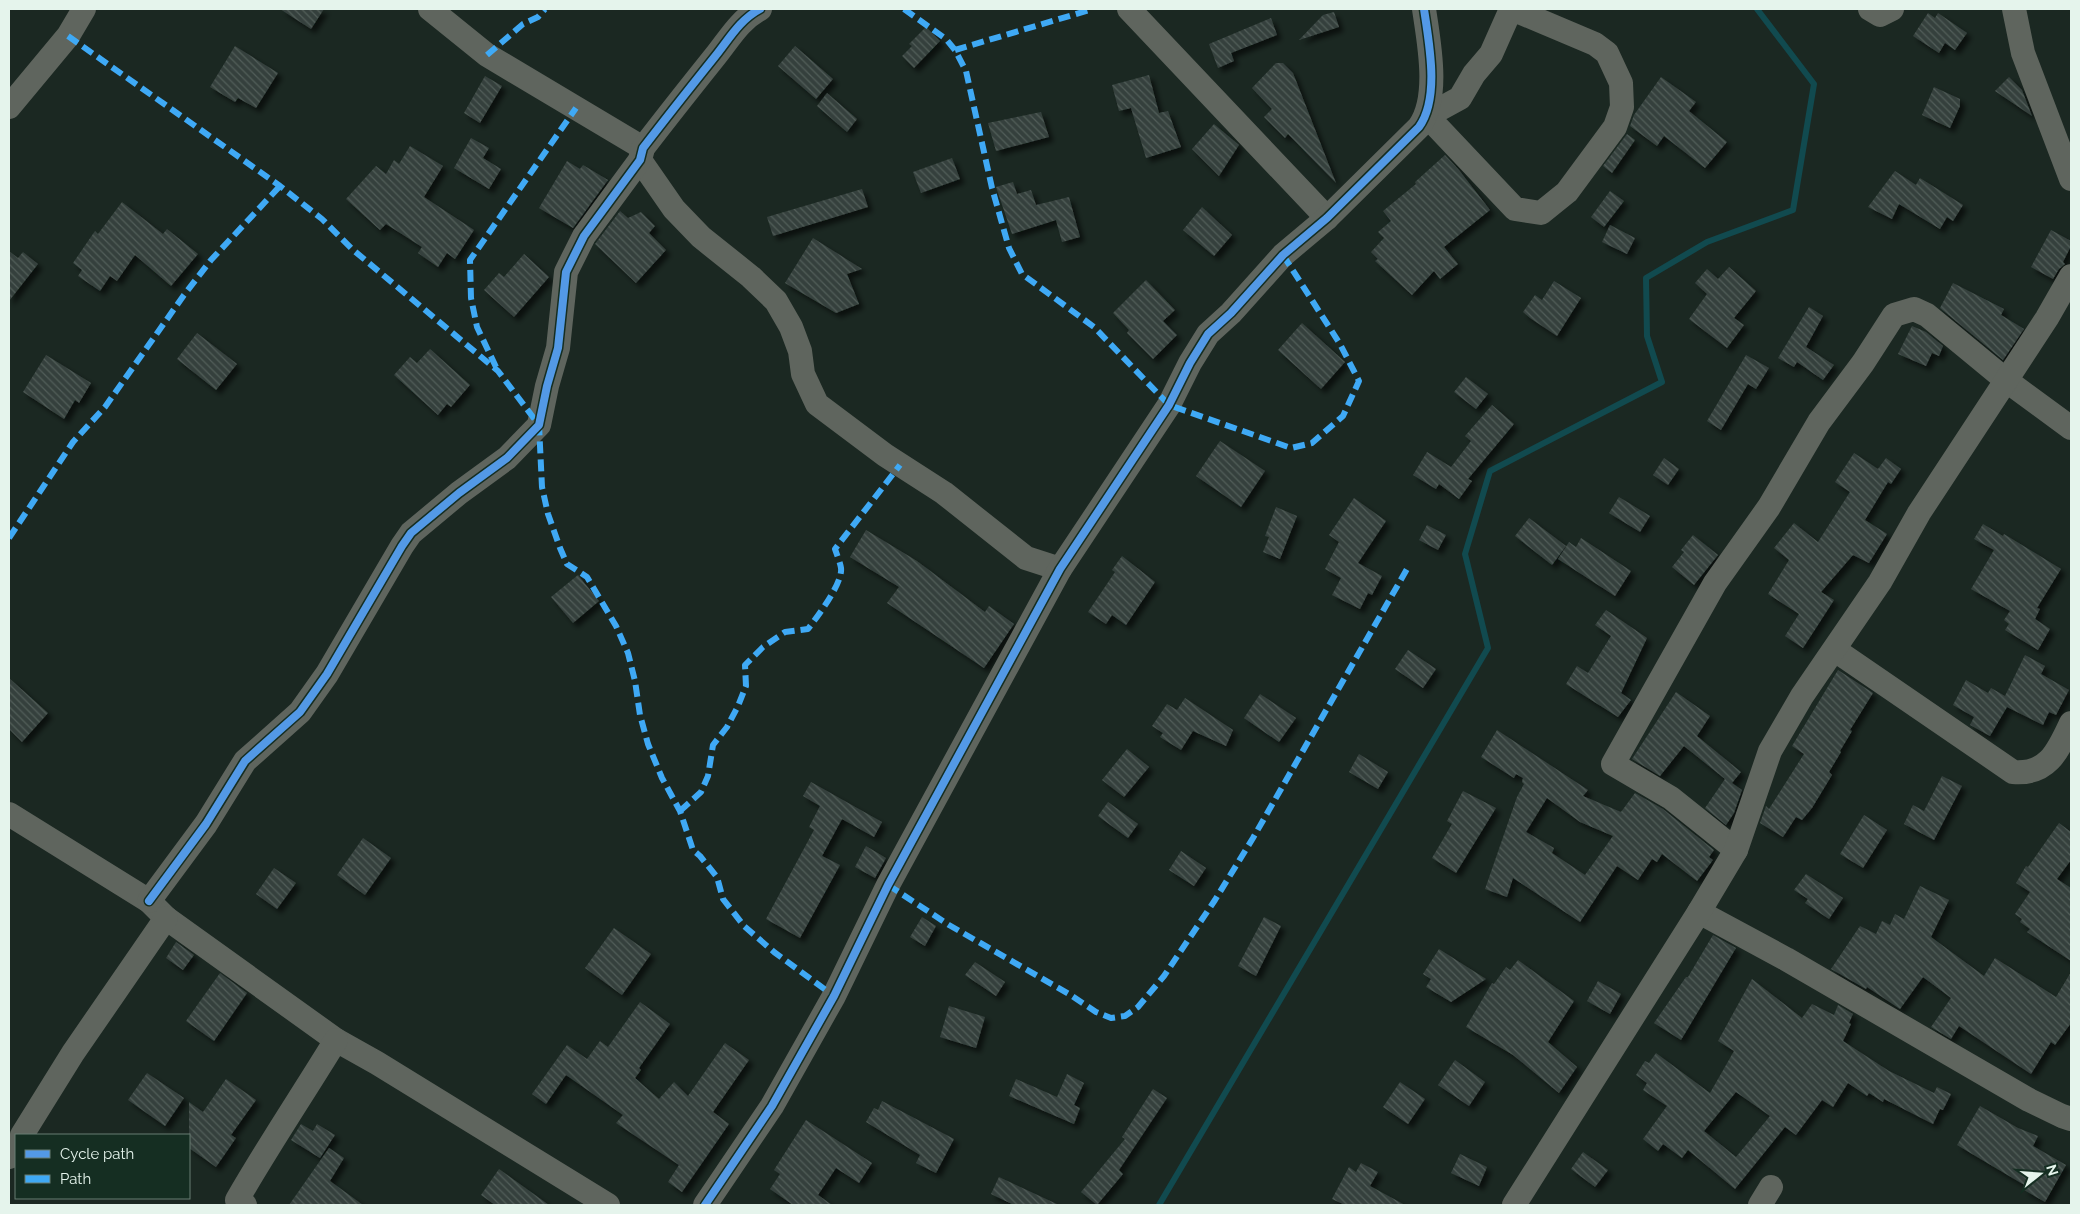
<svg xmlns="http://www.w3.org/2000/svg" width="2080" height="1214" font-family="Raleway,sans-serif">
<defs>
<pattern id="building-back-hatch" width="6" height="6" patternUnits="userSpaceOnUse" patternTransform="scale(1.25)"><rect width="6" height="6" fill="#35413d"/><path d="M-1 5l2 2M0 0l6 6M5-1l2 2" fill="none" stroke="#525d59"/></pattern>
<filter id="shadow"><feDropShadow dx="4.5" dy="4.5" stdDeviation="2.5" flood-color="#0009"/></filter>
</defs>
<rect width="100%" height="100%" fill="#1b2822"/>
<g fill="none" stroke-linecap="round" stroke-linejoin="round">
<polyline stroke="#114a4f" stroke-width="6" points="1159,1205 1488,648 1465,554 1490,471 1662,382 1647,336 1646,278 1707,242 1793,210 1814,84 1757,9"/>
</g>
<g fill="url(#building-back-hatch)" fill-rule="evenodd" filter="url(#shadow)">
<polygon points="280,9 324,9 311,29"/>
<polygon points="1334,12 1339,27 1299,40 1323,15"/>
<polygon points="1928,13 1935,18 1938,13 1967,33 1955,50 1945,43 1939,53 1913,36"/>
<polygon points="1271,18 1277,35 1231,53 1234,61 1218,68 1209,44"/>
<polygon points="926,27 940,41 914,68 902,56 912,46 909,44"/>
<polygon points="235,46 278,73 256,108 238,98 235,102 210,87"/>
<polygon points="795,46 833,79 816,99 778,66"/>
<polygon points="1276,63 1283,63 1293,73 1336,183 1288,134 1285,138 1264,117 1272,109 1252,88"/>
<polygon points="1149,75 1159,113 1168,111 1181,147 1146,158 1131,108 1119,111 1112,85"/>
<polygon points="485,76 502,86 480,123 464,113"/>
<polygon points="1661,77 1696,102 1689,111 1727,142 1705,168 1664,136 1657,146 1630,126 1634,115"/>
<polygon points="2009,77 2022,90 2032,116 1995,91"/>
<polygon points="1934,87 1960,99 1960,106 1950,128 1922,115"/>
<polygon points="827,93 857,119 847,132 817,106"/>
<polygon points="1041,112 1049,137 996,151 988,123"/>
<polygon points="1214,124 1239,145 1219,176 1192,149"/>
<polygon points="1627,134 1635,140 1612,173 1603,166"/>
<polygon points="471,138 489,148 483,158 501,169 489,189 454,168"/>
<polygon points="410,146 443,166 424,197 474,230 455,259 447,253 438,267 418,253 422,247 386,224 380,230 346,199 376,166 386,174 394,160 399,164"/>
<polygon points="1445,155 1459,170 1490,210 1444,247 1458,264 1440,279 1434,271 1412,295 1375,261 1378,259 1371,252 1384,238 1378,232 1391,221 1383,211 1416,184 1415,182"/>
<polygon points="952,158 960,179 921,193 913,172"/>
<polygon points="567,161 580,169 583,165 608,180 573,228 539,208"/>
<polygon points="1895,171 1916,185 1920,178 1963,205 1953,221 1947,217 1940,229 1899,204 1892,219 1868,207"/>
<polygon points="1013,182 1017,194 1031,190 1036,205 1069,197 1080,237 1062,242 1056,220 1012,234 996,187"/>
<polygon points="862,189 868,207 773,236 767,217"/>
<polygon points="1610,191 1624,201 1604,227 1591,217"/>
<polygon points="122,202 163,234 167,229 198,254 171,286 135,255 117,281 110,276 100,291 78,276 82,270 73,263 95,231 98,234"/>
<polygon points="1202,207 1232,235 1214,256 1183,230"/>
<polygon points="620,211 628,218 641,212 655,226 649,233 666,250 636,283 595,244"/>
<polygon points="1610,225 1635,238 1627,254 1602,242"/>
<polygon points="2051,230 2071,241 2071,246 2063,262 2065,264 2059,269 2053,279 2031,267"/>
<polygon points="813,238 862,269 847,274 859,304 836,313 785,283"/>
<polygon points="9,251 18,258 23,252 38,264 9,301"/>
<polygon points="524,254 549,277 514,317 484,290 499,273 504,277"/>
<polygon points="1729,267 1756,291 1734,318 1744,325 1727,348 1689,319 1707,294 1695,283 1707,269 1718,279"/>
<polygon points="1146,280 1175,310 1163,321 1177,335 1153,359 1127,333 1129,330 1113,313"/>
<polygon points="1554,281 1581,298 1557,336 1530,318 1523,312 1535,295 1542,300"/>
<polygon points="1953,283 2004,309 2001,315 2024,329 2003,360 1940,308"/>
<polygon points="1809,307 1823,316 1806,347 1834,365 1823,380 1797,362 1794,367 1778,358"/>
<polygon points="1302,323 1345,362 1321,389 1278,350"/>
<polygon points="1912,326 1926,332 1943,346 1939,356 1932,353 1926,366 1898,354"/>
<polygon points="197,333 237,364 216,390 177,359"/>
<polygon points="430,349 470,385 451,407 447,404 438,415 394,375 410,357 417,363"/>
<polygon points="46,355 91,383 79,403 75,400 64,419 23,392"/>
<polygon points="1746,355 1769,368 1756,389 1748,384 1721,430 1707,421"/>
<polygon points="1466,377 1488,394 1476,409 1454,392"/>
<polygon points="1492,405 1514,424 1468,479 1472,481 1459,499 1439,484 1436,489 1413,475 1427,452 1451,467 1471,441 1465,436"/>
<polygon points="1220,441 1265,471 1241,507 1196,476"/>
<polygon points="1854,453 1878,469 1886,458 1901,469 1891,484 1888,482 1865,520 1887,534 1869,563 1853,555 1821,592 1834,600 1803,648 1785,636 1799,614 1768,594 1789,560 1774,548 1794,523 1818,542 1850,492 1835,482"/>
<polygon points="1664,458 1679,469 1668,485 1653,475"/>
<polygon points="1619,497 1650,516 1640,532 1609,513"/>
<polygon points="1354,498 1386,521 1358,563 1382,576 1372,595 1368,593 1360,609 1332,595 1341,578 1325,569 1339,542 1329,535"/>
<polygon points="1276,507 1297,516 1280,559 1263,552 1269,537 1265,536"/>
<polygon points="1529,518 1566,546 1552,565 1515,536"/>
<polygon points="1983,524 2003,536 2004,534 2061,569 2037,608 2040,609 2035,619 2050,629 2038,650 2005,630 2009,624 2004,620 2010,611 1971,589 1994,550 1974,539"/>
<polygon points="1427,525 1446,535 1438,550 1419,540"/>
<polygon points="866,530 917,561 985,612 989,606 1014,624 984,668 887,603 899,587 850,557"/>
<polygon points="1693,535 1718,555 1694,585 1672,567 1684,552 1681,550"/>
<polygon points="1581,538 1631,571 1615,596 1558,559 1569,542 1576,547"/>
<polygon points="1122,556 1155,582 1126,625 1112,615 1106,624 1088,612 1115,572 1112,570"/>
<polygon points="578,575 599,601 573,623 551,597"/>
<polygon points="1606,610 1647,638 1621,693 1631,700 1618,717 1566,684 1577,666 1588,673 1611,636 1595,625"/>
<polygon points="1408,650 1436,669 1423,688 1395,669"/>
<polygon points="2025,655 2045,666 2041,674 2069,690 2056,715 2049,712 2043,725 2007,707 1990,736 1970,725 1974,717 1953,705 1966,680 1988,693 1991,688 2005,696"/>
<polygon points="1838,670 1873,693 1850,730 1852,731 1840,751 1841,752 1829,772 1832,775 1812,808 1802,820 1796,817 1783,837 1760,823 1766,806 1769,809 1804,754 1792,746"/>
<polygon points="9,678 48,713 22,742 9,729"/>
<polygon points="1676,692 1710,716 1697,736 1741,772 1732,783 1742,790 1734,813 1726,825 1705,808 1725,779 1684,746 1660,776 1632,759"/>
<polygon points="1260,694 1296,718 1279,742 1244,718"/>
<polygon points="1185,698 1233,730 1226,746 1193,731 1181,750 1160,737 1163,733 1152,726 1167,704 1177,710"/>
<path d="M1497,730L1588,790L1583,796L1621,812L1635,793L1663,809L1714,850L1709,857L1713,860L1697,881L1662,854L1657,862L1652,859L1638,880L1617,866L1580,922L1513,878L1507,897L1485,889L1517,797L1524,784L1522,782L1523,778L1516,774L1514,778L1481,757ZM1547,798L1580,822L1613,836L1585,875L1552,853L1554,848L1526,832Z"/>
<polygon points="1127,749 1149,767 1124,797 1102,780"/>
<polygon points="1359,754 1388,772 1378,789 1349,772"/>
<polygon points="1942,776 1962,786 1934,840 1904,824 1913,805 1924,811"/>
<polygon points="811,782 882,822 874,837 842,819 822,856 840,865 800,938 766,919 814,830 809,827 820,806 803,796"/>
<polygon points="1463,791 1496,808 1456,873 1432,858 1452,824 1447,821"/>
<polygon points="1108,802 1138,824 1128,838 1098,816"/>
<polygon points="1864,815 1887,830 1863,868 1840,854"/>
<polygon points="2059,823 2071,832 2071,860 2057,879 2071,888 2071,961 2027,932 2030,929 2020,922 2022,919 2015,914 2030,892 2016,883 2026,866 2028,867"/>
<polygon points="363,838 391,858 365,895 337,875"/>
<polygon points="866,846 886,858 875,878 855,867"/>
<polygon points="1181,851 1206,868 1194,886 1169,870"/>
<polygon points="274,868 296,883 277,909 256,894"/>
<polygon points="1806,874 1843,898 1829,919 1805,903 1808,899 1794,890"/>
<polygon points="1920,886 1949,900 1931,937 1984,976 1995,958 2056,997 2071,972 2071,1023 2055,1045 2051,1042 2031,1074 1959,1026 1951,1039 1931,1027 1951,998 1923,977 1900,1009 1867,987 1866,989 1831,969 1860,926 1876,934 1882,921 1890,925 1895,914 1904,919"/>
<polygon points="922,917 936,926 925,946 910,937"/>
<polygon points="1264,917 1281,926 1256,976 1238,966"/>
<polygon points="614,928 651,954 622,995 585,968"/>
<polygon points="1713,935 1736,948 1681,1040 1654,1023 1686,977 1688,977"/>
<polygon points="176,942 194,955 183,970 166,958"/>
<polygon points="1439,949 1486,979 1451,1002 1426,987 1431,979 1423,974"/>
<polygon points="1518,960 1574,1001 1548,1042 1577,1067 1559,1093 1513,1055 1466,1027 1492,983 1494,984 1506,967 1510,970"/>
<polygon points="975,962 1005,982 996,996 965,975"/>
<polygon points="220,973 247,993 214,1041 186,1021"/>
<path d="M1752,979L1802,1018L1812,1004L1834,1015L1838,1005L1853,1014L1849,1023L1851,1024L1843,1041L1889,1071L1934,1093L1937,1087L1951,1094L1943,1110L1940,1109L1933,1124L1884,1099L1883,1102L1869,1093L1867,1096L1848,1083L1833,1107L1822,1100L1796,1135L1785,1127L1735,1189L1688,1150L1682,1158L1663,1144L1658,1151L1643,1139L1667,1106L1643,1090L1647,1083L1636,1075L1645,1061L1649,1063L1656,1053L1710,1093L1734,1051L1718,1041ZM1736,1092L1770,1116L1736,1157L1704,1131Z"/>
<polygon points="1598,981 1621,994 1610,1014 1587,1001"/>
<polygon points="640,1002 670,1024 639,1068 641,1070 635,1078 659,1099 674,1082 688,1096 725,1043 749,1060 713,1112 729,1124 682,1192 668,1182 679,1165 616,1123 623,1115 566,1075 546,1104 532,1094 567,1045 587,1059 600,1041 608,1047"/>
<polygon points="949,1006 985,1017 976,1048 940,1037"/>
<polygon points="1455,1060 1485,1082 1469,1106 1438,1085"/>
<polygon points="147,1073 184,1098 165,1126 128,1100"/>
<polygon points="1067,1074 1084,1083 1074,1105 1080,1108 1074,1124 1009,1096 1016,1079 1057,1097"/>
<polygon points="226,1079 256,1100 231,1135 236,1138 216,1167 189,1148 189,1102 203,1112"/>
<polygon points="1400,1082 1425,1099 1408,1124 1383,1107"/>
<polygon points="1153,1089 1167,1098 1119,1170 1123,1174 1097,1205 1081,1192 1125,1139 1122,1137"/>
<polygon points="882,1101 954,1139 936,1173 916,1163 920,1155 866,1122 874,1108 878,1110"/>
<polygon points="1980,1106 2018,1128 2038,1136 2033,1146 2066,1165 2045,1202 2024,1190 2026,1186 1957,1145"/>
<polygon points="806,1120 872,1163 859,1183 836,1168 818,1195 832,1205 793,1205 770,1189 780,1174 774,1170"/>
<polygon points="301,1124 313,1131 317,1124 335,1135 320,1158 291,1140"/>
<polygon points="329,1148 344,1158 330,1181 363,1205 289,1205"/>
<polygon points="1583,1152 1608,1170 1595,1187 1571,1169"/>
<polygon points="1460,1154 1487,1167 1479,1186 1451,1173"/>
<polygon points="1361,1163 1378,1172 1370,1186 1405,1205 1345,1205 1332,1199 1349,1167 1356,1172"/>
<polygon points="499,1169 549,1205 495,1205 481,1195"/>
<polygon points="999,1177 1059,1205 1014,1205 991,1194"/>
</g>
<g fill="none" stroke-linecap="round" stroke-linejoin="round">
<g stroke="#5f655e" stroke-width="24">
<polyline points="430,9 487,55 643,148"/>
<polyline points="1129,9 1327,218"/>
<polyline points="1511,9 1491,54 1474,74 1460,98 1427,116 1515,209 1541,213 1567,192 1615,127 1622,107 1621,83 1607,53 1595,44 1512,9"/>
<polyline points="1870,9 1880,15 1892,9"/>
<polyline points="2014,9 2023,53 2071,179"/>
<polyline points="9,107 68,36 84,9"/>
<polyline points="640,160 674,209 701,237 751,277 776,301 791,327 800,351 803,374 817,404 885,455 944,493 1026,558 1060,569"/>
<path d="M1835,650L2013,772C2048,775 2058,751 2071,723"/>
<polyline points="9,814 149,901 166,918 336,1040 377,1063 608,1205"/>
<polyline points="1736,850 1671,798 1613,764 1715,583 1769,507 1819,422 1863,363 1894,315 1914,309 1927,315 2007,381 2071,428"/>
<path d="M149,901L206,824L245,761L300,712L327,674L402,546L411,533L459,493L507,458L539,425L547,386L558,348L566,272L584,236L640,160L643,148C666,118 689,89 713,59C728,41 739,20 760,9"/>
<polyline points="1699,912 1786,959 2029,1100 2062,1116 2071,1119"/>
<polyline points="22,1135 73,1053 166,918"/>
<polyline points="9,1157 16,1144"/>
<path d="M245,1205L237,1200C268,1146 303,1094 336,1040"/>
<path d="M705,1205L772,1106L834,996L888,885L1060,569L1169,405L1190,363L1208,334L1231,313L1283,255L1327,218L1419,127C1440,98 1429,43 1424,9"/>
<polyline points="1514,1205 1699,912 1736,850 1770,751 1802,696 1880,582 1919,513 2047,318 2071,276"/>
<polyline points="1760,1205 1771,1187"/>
</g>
<g stroke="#3fa9f5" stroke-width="6" stroke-dasharray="12 6" stroke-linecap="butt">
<polyline points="904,9 946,39 955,50 966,71 992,188 1009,248 1022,274 1094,327 1169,405 1291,448 1312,443 1343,416 1359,381 1340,344 1283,255"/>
<polyline points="68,36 280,186 322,219 352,249 498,371 539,425 542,487 548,514 560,548 567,564 587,577 616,626 628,653 635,681 640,715 648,744 662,778 680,811 693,850 700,856 717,877 723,899 744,926 774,952 834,996"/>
<polyline points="955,50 1093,9"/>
<polyline points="487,55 523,24 538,17 545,9"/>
<polyline points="496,367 477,327 471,298 470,260 576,108"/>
<polyline points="9,538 73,442 105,407 184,295 211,260 280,186"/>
<path d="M680,811L701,792L708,776L713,745L727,727L738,706L746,686L745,665L763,647L785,632L808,629C817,617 843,583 841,568C840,562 837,555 835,549L900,465"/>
<polyline points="888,885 949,925 1069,994 1096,1012 1111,1018 1125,1016 1138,1007 1164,976 1215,900 1253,838 1407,569"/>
</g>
<defs>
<g id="cycleway">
<path d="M149,901L206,824L245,761L300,712L327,674L402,546L411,533L459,493L507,458L539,425L547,386L558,348L566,272L584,236L640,160L643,148C666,118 689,89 713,59C728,41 739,20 760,9"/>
<path d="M705,1205L772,1106L834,996L888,885L1060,569L1169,405L1190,363L1208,334L1231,313L1283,255L1327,218L1419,127C1440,98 1429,43 1424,9"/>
</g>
</defs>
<use href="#cycleway" stroke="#152e22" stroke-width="11"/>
<use href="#cycleway" stroke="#5399e6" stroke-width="8"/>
</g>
<rect width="2080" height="1214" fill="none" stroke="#e5f4ec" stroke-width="20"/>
<rect x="15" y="1134" width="175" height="65" fill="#152e22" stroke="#687d73"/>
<rect x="25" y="1150" width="25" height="8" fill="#5399e6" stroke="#687d73"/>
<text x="60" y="1159" font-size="15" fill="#e5f4ec">Cycle path</text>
<rect x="25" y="1175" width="25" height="8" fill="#3fa9f5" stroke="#687d73"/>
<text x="60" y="1184" font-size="15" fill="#e5f4ec">Path</text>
<g transform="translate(2040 1174) rotate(73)" stroke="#152e22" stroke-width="4" paint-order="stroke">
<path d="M0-4L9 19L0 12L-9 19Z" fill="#e5f4ec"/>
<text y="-8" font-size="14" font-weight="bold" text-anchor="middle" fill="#e5f4ec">N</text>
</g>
</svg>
